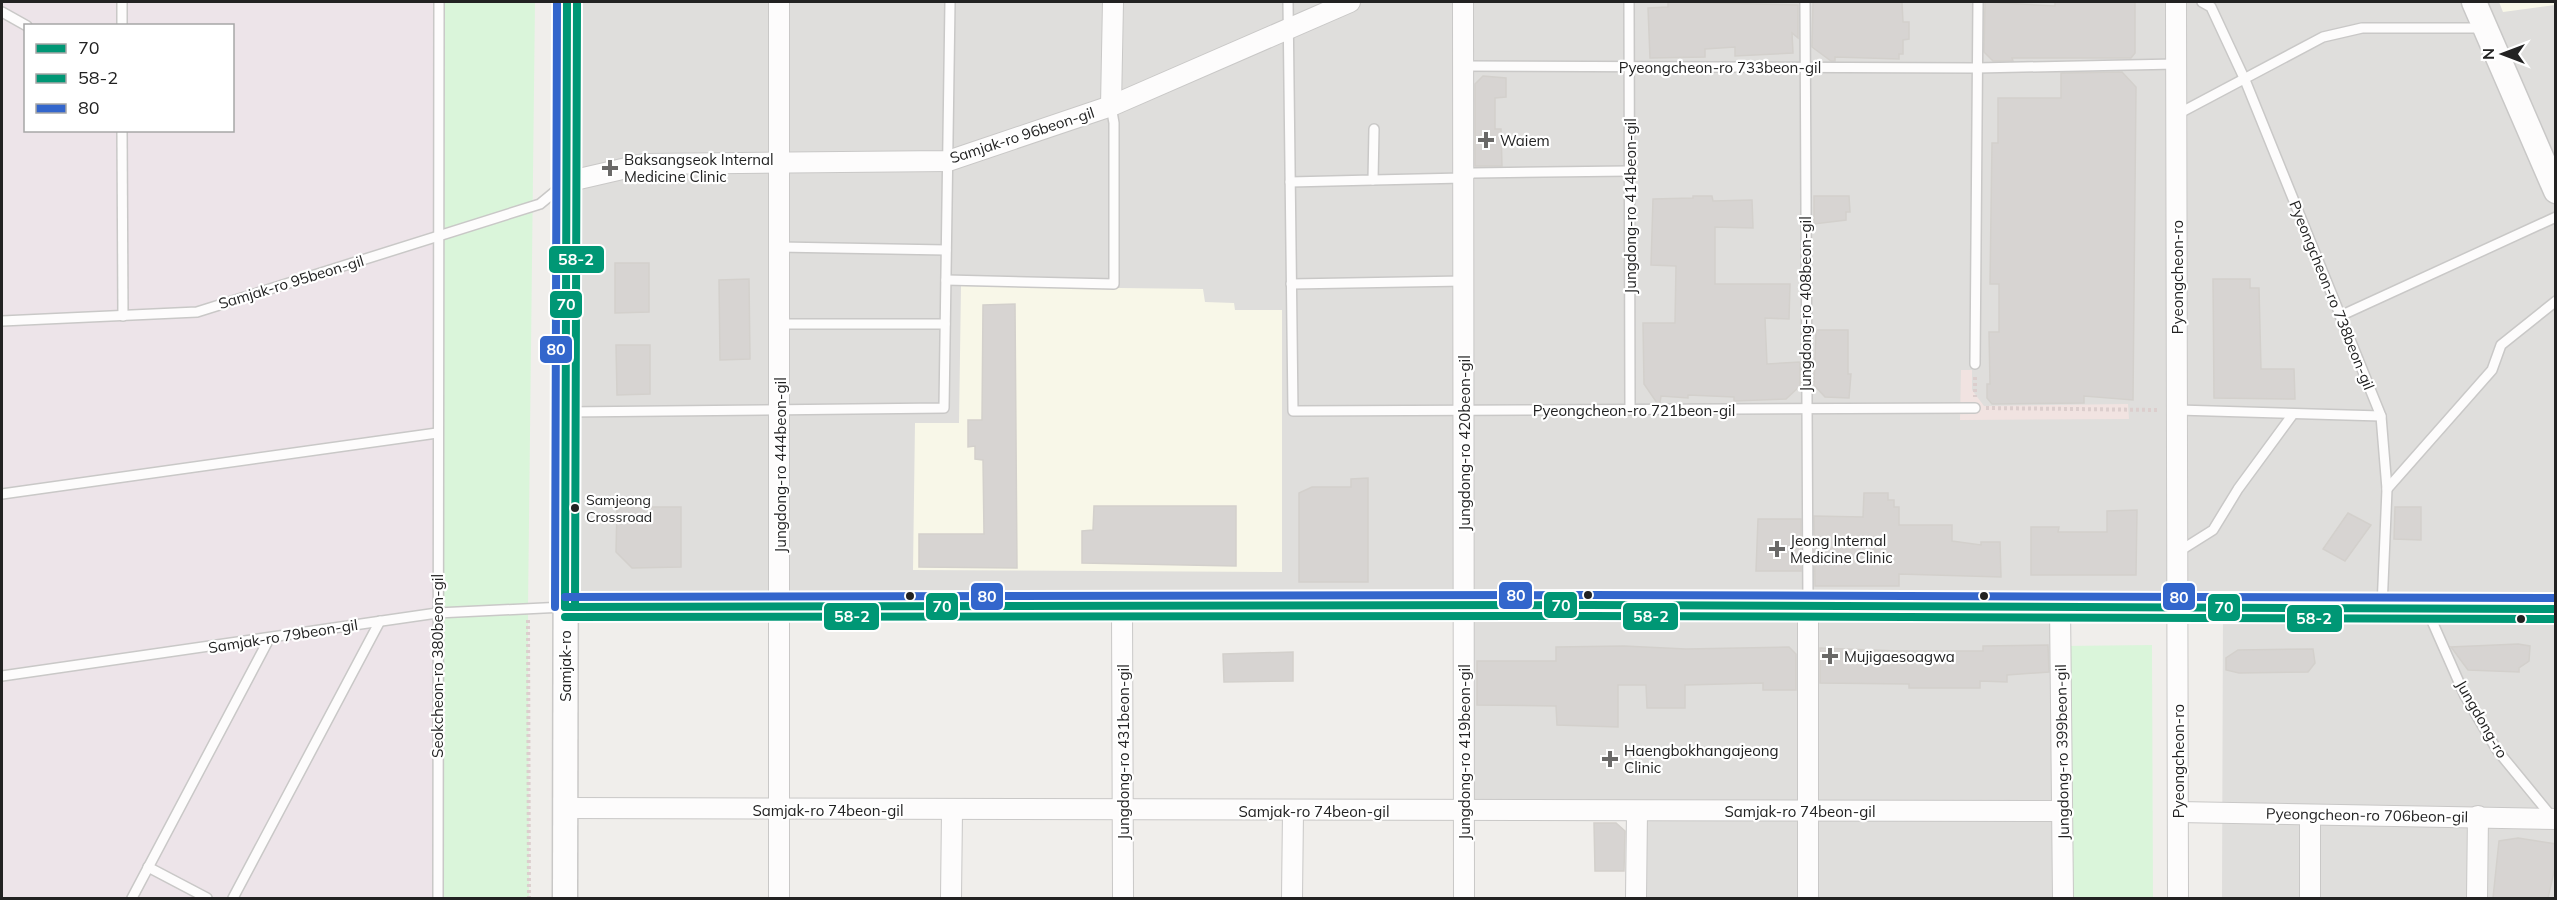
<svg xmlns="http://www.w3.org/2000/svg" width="2557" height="900" font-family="Mulish,sans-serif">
<rect width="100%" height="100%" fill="#f0eeeb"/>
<polygon fill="#dfdedc" points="567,2 2555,2 2555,898 2222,898 2223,608 2060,607 2063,898 1636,898 1637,811 1464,811 1465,606 565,607"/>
<polygon fill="#f1e3e1" points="1961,370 1972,370 1972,390 1984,406 2128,404 2129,419 1960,420"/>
<path fill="#ede4e9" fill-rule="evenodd" d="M2,2H435L436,898H2ZM26,26H232V130H26Z"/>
<g fill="#f8f7e8">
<polygon points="2499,2 2555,2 2555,5 2503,12"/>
<polygon points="961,286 1203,289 1205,302 1234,303 1235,310 1282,310 1282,572 913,570 915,423 959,423"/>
</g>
<g fill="#daf5da">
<polygon points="439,2 535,2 528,608 529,898 437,898"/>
<polygon points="2152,645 2153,898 2063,898 2061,646"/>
</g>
<g fill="#d7d4d2" stroke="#d3d0cc" stroke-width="1.5">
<polygon points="1668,2 1798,5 1798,38 1792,33 1793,53 1735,56 1735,47 1705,49 1705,57 1650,58 1648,8 1668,7"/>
<polygon points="1813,2 1902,2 1903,22 1909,22 1909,39 1903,40 1903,54 1899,54 1899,59 1835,57 1835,61 1831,61 1812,47"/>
<polygon points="1985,2 2055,6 2055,2 2135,2 2135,53 2131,58 2012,58 2013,61 1993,61 1984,52"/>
<polygon points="2122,72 2136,87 2133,400 2084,396 2084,403 1992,404 1987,398 1987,384 1990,384 1989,332 1999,332 1999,284 1990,284 1992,143 1998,143 1998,98 2061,98 2061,73"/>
<polygon points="1483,76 1506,78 1506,97 1495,98 1495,129 1501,129 1502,166 1475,166 1475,84"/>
<polygon points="1693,196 1712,196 1713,201 1752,200 1753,228 1715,227 1715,284 1790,284 1789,319 1765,318 1767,364 1800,362 1800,386 1786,399 1734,401 1734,397 1688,395 1688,398 1661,396 1660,403 1657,403 1644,384 1643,323 1675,323 1676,266 1651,265 1653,199 1693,198"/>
<polygon points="1814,196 1849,196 1850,212 1846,212 1846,220 1814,224"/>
<polygon points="615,263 649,263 649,312 615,313"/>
<polygon points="749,279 750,359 720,360 719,280"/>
<polygon points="2213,279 2250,279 2250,288 2259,288 2261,369 2294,369 2295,399 2214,398"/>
<polygon points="1015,304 1017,568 919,567 919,534 984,534 983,460 975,459 975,446 968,447 968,420 982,420 983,305"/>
<polygon points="1816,330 1848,330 1848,374 1851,374 1849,398 1825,397 1814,385"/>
<polygon points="616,345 650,345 650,394 617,395"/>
<polygon points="1368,478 1368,582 1299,582 1299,493 1312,487 1351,487 1351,479"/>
<polygon points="1864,493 1888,493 1888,500 1894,500 1894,507 1899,507 1899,525 1952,525 1952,541 1981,545 1981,542 2000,542 2001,577 1899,574 1899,586 1815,586 1814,516 1863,517"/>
<polygon points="1094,506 1236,506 1236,566 1082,563 1082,531 1093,530"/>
<polygon points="617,507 681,507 681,567 632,568 616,552"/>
<polygon points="2395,507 2421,507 2421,540 2394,539"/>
<polygon points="2137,510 2136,575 2031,575 2031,527 2059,527 2058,532 2107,532 2107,511"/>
<polygon points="2348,513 2371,525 2345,561 2323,549"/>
<polygon points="1758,519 1801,519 1801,571 1756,571"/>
<polygon points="2518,644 2530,646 2529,661 2519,668 2519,672 2468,670 2451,647"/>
<polygon points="2048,645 2049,672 2007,675 2007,682 1980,681 1980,688 1909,688 1909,684 1820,683 1820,648 1897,651 1983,651 1983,646"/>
<polygon points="1624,646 1686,649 1789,647 1796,654 1796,690 1763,690 1763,683 1685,685 1685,708 1647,708 1646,685 1618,685 1618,727 1557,725 1556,706 1477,705 1477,661 1556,661 1556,647"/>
<polygon points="2313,649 2315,663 2308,672 2239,673 2226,670 2226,658 2238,650"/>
<polygon points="1293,652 1293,681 1224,682 1223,654"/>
<polygon points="1594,823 1616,823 1625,831 1624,871 1595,871"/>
<polygon points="2518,838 2556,844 2556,863 2548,898 2493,898 2499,841"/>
</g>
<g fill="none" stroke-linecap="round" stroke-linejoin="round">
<defs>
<g id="service">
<polyline points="122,2 122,26"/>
<polyline points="1288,2 1293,411 1975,408"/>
<polyline points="1629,2 1630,410"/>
<polyline points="1805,2 1808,605"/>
<polyline points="2202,2 2211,7 2245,80 2381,416 2387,489 2382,608"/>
<polyline points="2,12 27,26"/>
<polyline points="1463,66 1977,68 2176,64"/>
<polyline points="2176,115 2323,37 2362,28 2483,28"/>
<polyline points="122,130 123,316"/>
<polyline points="1373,180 1463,178 1473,173 1629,171"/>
<polyline points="1290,182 1373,180 1374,129"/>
<polyline points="779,247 946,250"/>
<polyline points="946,280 1114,284 1114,123 1111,106"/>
<polyline points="1291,284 1464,281"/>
<polyline points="2340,316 2556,217"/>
<polyline points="2,321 197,312 540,204 563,185"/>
<polyline points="779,324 945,324"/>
<polyline points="1975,364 1978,2"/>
<polyline points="2178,410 2381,416"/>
<polyline points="567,412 944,408 950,2"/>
<polyline points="2387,489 2492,370 2501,345 2556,301"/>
<polyline points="2,494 437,433"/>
<polyline points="2178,552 2213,530 2238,489 2293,414"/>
<polyline points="2428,612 2465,696 2497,750 2552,817"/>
<polyline points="2,676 437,613 564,607"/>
<polyline points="148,867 207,898"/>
<polyline points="132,898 269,639"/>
<polyline points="233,898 380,621"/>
<polyline points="438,898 439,2"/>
</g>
<g id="minor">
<polyline points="779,2 779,898"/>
<polyline points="1463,2 1464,898"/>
<polyline points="2176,2 2178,898"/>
<polyline points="1111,106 1113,2"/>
<polyline points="566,182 644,164 948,161 1111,106 1350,2"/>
<polyline points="1122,606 1123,898"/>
<polyline points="1808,606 1808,898"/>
<polyline points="2060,606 2063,898"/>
<polyline points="565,808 2062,811"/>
<polyline points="2178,812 2556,819"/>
<polyline points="951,898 952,810"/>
<polyline points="1292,898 1293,811"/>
<polyline points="1636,898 1637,811"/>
<polyline points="2310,898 2310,815"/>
<polyline points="2477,898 2478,816"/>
</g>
<g id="tertiary">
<polyline points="2474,2 2556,191"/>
<polyline points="565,607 1588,605 2556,609"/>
<polyline points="565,898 567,2"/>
</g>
</defs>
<use href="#service" stroke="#c9c8c7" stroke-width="12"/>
<use href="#minor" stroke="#c9c8c7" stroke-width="22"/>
<use href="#tertiary" stroke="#c9c8c7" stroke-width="27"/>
<g stroke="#dccecd" stroke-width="4" stroke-dasharray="3 3" stroke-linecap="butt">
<polyline points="1975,377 1975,397"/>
<polyline points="1986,408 2158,410"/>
<polyline points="528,620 529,898"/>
</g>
<use href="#service" stroke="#fdfcfc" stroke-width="9"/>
<use href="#minor" stroke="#fdfcfc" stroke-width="20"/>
<use href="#tertiary" stroke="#fdfcfc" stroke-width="24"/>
<defs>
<g id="bus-1">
<polyline points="565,607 1588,605 2556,609"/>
<polyline points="565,607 567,2"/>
</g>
<g id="bus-2">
<polyline points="575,607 577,2"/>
<polyline points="565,617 1588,616 2556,619"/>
</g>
<g id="bus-3">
<polyline points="565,597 1588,595 2556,598"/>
<polyline points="555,607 557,2"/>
</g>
</defs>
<use href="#bus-1" stroke="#fff" stroke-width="12"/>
<use href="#bus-2" stroke="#fff" stroke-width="12"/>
<use href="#bus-3" stroke="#fff" stroke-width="12"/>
<use href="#bus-1" stroke="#009775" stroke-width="8"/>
<use href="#bus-2" stroke="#009775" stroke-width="8"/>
<use href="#bus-3" stroke="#36c" stroke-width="8"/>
</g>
<g fill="#6a6968" stroke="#fff" stroke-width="2">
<path d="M1483 131h6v6h6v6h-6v6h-6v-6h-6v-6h6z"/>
<path d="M607 159h6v6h6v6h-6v6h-6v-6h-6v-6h6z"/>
<path d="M1774 540h6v6h6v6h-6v6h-6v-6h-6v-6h6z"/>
<path d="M1827 647h6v6h6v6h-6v6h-6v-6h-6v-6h6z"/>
<path d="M1607 750h6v6h6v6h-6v6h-6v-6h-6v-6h6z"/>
</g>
<g fill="#222" stroke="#fff" stroke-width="2">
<circle cx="575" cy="508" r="5"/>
<circle cx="1588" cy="595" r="5"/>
<circle cx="910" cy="596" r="5"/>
<circle cx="1984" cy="596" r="5"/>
<circle cx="2521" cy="619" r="5"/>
</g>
<g text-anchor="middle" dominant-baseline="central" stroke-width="4.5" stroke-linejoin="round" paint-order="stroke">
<g font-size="14" fill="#222" stroke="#fff" text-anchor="start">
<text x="586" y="500">Samjeong<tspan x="586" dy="17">Crossroad</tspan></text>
</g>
<g font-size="15" fill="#222" stroke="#fff">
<text x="1720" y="67">Pyeongcheon-ro 733beon-gil</text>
<text transform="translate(1022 135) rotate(-18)">Samjak-ro 96beon-gil</text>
<text transform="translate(1630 206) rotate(-90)">Jungdong-ro 414beon-gil</text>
<text transform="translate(2177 277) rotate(-90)">Pyeongcheon-ro</text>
<text transform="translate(291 282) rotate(-17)">Samjak-ro 95beon-gil</text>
<text transform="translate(2332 295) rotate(68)">Pyeongcheon-ro 738beon-gil</text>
<text transform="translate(1805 304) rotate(-90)">Jungdong-ro 408beon-gil</text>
<text x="1634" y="410">Pyeongcheon-ro 721beon-gil</text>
<text transform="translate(1464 443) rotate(-90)">Jungdong-ro 420beon-gil</text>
<text transform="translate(780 465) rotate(-90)">Jungdong-ro 444beon-gil</text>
<text transform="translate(283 636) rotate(-9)">Samjak-ro 79beon-gil</text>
<text transform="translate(437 666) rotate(-90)">Seokcheon-ro 380beon-gil</text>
<text transform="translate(565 666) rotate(-90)">Samjak-ro</text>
<text transform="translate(2482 719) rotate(60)">Jungdong-ro</text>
<text transform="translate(1123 752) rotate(-90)">Jungdong-ro 431beon-gil</text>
<text transform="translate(1464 752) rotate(-90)">Jungdong-ro 419beon-gil</text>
<text transform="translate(2062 752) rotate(-91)">Jungdong-ro 399beon-gil</text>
<text transform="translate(2178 761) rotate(-90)">Pyeongcheon-ro</text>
<text x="828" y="810">Samjak-ro 74beon-gil</text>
<text x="1314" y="811">Samjak-ro 74beon-gil</text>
<text x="1800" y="811">Samjak-ro 74beon-gil</text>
<text transform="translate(2367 815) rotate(1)">Pyeongcheon-ro 706beon-gil</text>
</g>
<g font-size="15" fill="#222" stroke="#fff" text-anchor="start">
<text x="1500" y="140">Waiem</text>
<text x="624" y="159">Baksangseok Internal<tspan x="624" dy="17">Medicine Clinic</tspan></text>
<text x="1790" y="540">Jeong Internal<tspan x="1790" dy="17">Medicine Clinic</tspan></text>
<text x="1844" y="656">Mujigaesoagwa</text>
<text x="1624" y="750">Haengbokhangajeong<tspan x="1624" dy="17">Clinic</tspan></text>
</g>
</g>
<g stroke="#fff" stroke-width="2">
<rect x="548" y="245" width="57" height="29" rx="6" fill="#009775"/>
<rect x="549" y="290" width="34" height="29" rx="6" fill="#009775"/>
<rect x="539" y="335" width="34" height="29" rx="6" fill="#36c"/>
<rect x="1498" y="581" width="35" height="29" rx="6" fill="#36c"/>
<rect x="970" y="582" width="34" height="29" rx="6" fill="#36c"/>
<rect x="2162" y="582" width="34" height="29" rx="6" fill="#36c"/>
<rect x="1543" y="591" width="35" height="28" rx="6" fill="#009775"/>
<rect x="925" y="592" width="34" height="29" rx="6" fill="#009775"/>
<rect x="2207" y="593" width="34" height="29" rx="6" fill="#009775"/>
<rect x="1622" y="602" width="57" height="29" rx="6" fill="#009775"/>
<rect x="823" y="602" width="57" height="29" rx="6" fill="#009775"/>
<rect x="2286" y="604" width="57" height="29" rx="6" fill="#009775"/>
</g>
<g font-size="16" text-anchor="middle" font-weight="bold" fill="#fff">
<text x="576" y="265">58-2</text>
<text x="566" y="310">70</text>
<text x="556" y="355">80</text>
<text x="1516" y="601">80</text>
<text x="987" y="602">80</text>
<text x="2179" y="603">80</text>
<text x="1561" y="611">70</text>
<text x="942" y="612">70</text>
<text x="2224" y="613">70</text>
<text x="1651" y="622">58-2</text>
<text x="852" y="622">58-2</text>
<text x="2314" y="624">58-2</text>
</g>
<rect width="2557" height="900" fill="none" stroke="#222222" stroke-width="6"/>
<rect x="24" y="24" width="210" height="108" fill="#ffffff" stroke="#a7a7a7" stroke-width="1.5"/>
<rect x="36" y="44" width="30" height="9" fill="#009775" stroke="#a7a7a7" stroke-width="1.5"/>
<text x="78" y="54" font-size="18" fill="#222222">70</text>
<rect x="36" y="74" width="30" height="9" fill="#009775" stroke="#a7a7a7" stroke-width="1.5"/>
<text x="78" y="84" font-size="18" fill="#222222">58-2</text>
<rect x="36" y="104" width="30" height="9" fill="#3366cc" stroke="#a7a7a7" stroke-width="1.5"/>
<text x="78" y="114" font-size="18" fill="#222222">80</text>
<g transform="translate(2503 54) rotate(270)" stroke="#ffffff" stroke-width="4.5" paint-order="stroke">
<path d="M0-4.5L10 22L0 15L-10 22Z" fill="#222222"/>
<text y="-9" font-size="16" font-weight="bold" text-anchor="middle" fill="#222222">N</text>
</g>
</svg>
